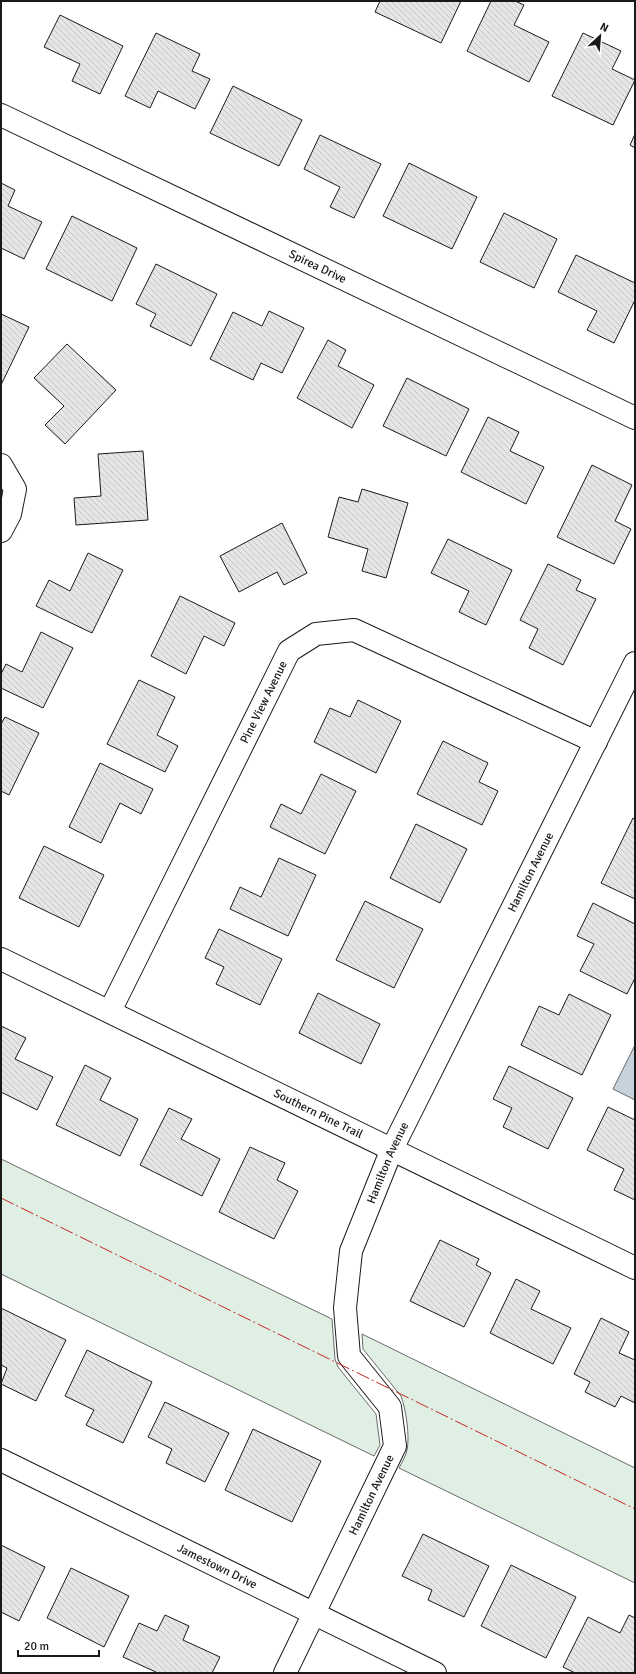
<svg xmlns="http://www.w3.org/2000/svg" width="636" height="1674" font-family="Signika,sans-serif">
<defs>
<pattern id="building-back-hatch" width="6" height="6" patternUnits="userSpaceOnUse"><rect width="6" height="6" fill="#e6e6e6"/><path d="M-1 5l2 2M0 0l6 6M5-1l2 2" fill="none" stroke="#c5c5c5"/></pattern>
</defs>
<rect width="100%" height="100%" fill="#fff"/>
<g fill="#e0efe3" stroke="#6a6a6a">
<polygon points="1,1159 332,1319 335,1359 338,1367 376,1414 380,1445 374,1456 1,1274"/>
<path d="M362,1334L635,1468V1583L399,1468C402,1462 406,1456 407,1450C410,1437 406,1409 401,1396L363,1349Z"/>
</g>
<polygon fill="#c6d2dc" stroke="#6a6a6a" points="635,1045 635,1100 613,1089"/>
<g fill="url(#building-back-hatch)" stroke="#1a1a1a">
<polygon points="380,1 461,1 441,43 375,12"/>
<polygon points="491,1 515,1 524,5 514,25 549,42 529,82 467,51"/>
<polygon points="60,15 123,46 100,94 72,81 80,64 44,47"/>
<polygon points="156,33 200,54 192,71 210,79 195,109 158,91 150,108 125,96"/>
<polygon points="583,33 621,51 612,69 635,80 613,125 552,96"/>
<polygon points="233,86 302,120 279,166 210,133"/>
<polygon points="635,134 635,148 630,145"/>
<polygon points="320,135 381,164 354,218 330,207 340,187 304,169"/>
<polygon points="409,163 477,197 452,249 383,216"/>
<polygon points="1,183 15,190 8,206 42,222 24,259 1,248"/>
<polygon points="504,213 557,239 534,288 480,262"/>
<polygon points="72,216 137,248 112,301 46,269"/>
<polygon points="576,255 635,283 635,300 614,343 587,330 597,311 558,292"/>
<polygon points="156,264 217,294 191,346 150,326 156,314 136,304"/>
<polygon points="269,311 304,328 282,373 261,363 253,380 210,359 233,312 262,326"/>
<polygon points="1,314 29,327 1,385"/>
<polygon points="328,340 346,350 338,366 374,385 352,428 297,398"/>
<polygon points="67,344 116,390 65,444 45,425 64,406 34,378"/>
<polygon points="407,378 469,409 446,456 383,426"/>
<polygon points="488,417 519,432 510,451 544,467 526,504 461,472"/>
<polygon points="143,451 148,520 76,525 74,498 101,496 98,454"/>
<polygon points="592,465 632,485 615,521 631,529 614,564 557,537"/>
<polygon points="362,489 408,503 386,578 362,571 368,549 328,537 339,497 358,502"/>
<polygon points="282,523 307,573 284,585 277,572 239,592 220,556"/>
<polygon points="448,539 512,570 486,625 459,612 469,591 431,573"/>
<polygon points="88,553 123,570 92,633 36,606 49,580 70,591"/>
<polygon points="548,564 581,580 576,590 596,599 563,665 529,648 538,629 520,620"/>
<polygon points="180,596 235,623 224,646 204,636 186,674 151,656"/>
<polygon points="41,632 73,648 43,708 1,688 1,674 6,664 22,672"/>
<polygon points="139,680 175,697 157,735 178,746 165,772 107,744"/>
<polygon points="358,700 401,721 376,773 314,742 330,708 350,717"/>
<polygon points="5,717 39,733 9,795 1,791 1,724"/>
<polygon points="443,741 488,763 479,782 498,791 482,825 417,794"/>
<polygon points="100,763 153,789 141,814 120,803 101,843 69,827"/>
<polygon points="321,774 356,791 325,854 270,827 281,804 301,814"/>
<polygon points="633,818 635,819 635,899 601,883"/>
<polygon points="416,824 467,849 440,903 390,878"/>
<polygon points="44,846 104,875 79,927 19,898"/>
<polygon points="279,858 316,875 288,936 230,909 240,887 261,897"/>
<polygon points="365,901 423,929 394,988 336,960"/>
<polygon points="593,903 635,924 635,978 627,994 580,971 594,944 577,936"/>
<polygon points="219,929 282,959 260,1005 216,984 224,967 205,958"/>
<polygon points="318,993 380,1024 361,1064 299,1033"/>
<polygon points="569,994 611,1015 582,1075 521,1045 539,1006 559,1015"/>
<polygon points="1,1026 26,1038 15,1059 53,1077 37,1110 1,1092"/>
<polygon points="85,1065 111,1078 100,1100 138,1119 120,1156 56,1125"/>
<polygon points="509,1066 573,1098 548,1149 503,1127 512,1108 493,1099"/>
<polygon points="608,1107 635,1120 635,1200 614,1190 624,1169 587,1150"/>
<polygon points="169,1108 192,1119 181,1139 220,1159 202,1196 140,1165"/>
<polygon points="250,1147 285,1163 277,1180 298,1191 274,1239 219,1212"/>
<polygon points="440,1240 479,1259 476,1265 491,1273 464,1327 410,1301"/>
<polygon points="516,1279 540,1291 531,1309 571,1328 553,1364 490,1333"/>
<polygon points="1,1308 66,1340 36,1401 1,1384 7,1368 1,1365"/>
<polygon points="601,1318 629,1332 619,1353 635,1360 635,1403 621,1396 615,1407 585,1392 590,1382 574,1374"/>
<polygon points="87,1350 152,1382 123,1443 86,1425 94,1410 65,1396"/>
<polygon points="165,1402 229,1433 205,1482 166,1463 172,1449 148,1437"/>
<polygon points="253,1429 321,1461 292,1522 225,1490"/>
<polygon points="423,1534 489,1566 464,1617 428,1600 432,1590 402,1576"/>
<polygon points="1,1545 45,1567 19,1621 1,1612"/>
<polygon points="511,1565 576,1597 546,1658 481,1626"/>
<polygon points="71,1568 129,1596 104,1647 47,1618"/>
<polygon points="165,1615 189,1626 183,1640 220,1657 212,1673 158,1673 123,1657 139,1623 157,1631"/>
<polygon points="629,1615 635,1618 635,1673 575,1673 563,1667 588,1617 620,1633"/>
</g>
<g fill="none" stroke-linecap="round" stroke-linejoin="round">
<defs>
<g id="minor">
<path id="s1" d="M1,115L635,418"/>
<polyline points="1,465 15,489 10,514 1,531"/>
<path id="s2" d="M1,959L635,1268"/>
<path id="s3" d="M110,1011L289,651L316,634L354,630L596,742"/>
<path id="s4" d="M1,1460L435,1673"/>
<path id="s5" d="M285,1673L395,1446L390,1407L349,1356L345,1308L351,1251L392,1149L635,663"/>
</g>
</defs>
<use href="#minor" stroke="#1a1a1a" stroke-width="24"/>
<use href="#minor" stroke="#fff" stroke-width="22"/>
<polyline stroke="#c62828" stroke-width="1" stroke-dasharray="14 3 2 3" stroke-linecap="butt" points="1,1198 635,1509"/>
</g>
<g text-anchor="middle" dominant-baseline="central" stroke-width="3" stroke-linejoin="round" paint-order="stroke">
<g font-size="12" fill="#1a1a1a" stroke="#fff">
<text stroke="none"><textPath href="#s1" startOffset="351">Spirea Drive</textPath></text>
<text stroke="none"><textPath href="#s3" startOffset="345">Pine View Avenue</textPath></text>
<text stroke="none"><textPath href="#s5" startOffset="882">Hamilton Avenue</textPath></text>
<text stroke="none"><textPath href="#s2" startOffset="353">Southern Pine Trail</textPath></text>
<text stroke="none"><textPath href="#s5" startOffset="558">Hamilton Avenue</textPath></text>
<text stroke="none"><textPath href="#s5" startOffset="198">Hamilton Avenue</textPath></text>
<text stroke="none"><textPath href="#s4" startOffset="241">Jamestown Drive</textPath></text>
</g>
</g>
<rect width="636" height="1674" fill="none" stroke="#1a1a1a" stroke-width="4"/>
<g transform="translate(600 36) rotate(26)" stroke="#ffffff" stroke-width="3" paint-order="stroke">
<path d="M0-3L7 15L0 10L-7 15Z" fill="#1a1a1a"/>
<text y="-6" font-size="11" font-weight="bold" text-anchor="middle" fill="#1a1a1a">N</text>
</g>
<path d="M18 1650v6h81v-6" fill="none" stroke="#1a1a1a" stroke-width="2"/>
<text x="24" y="1650" font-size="12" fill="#1a1a1a" stroke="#ffffff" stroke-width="3" paint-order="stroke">20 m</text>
</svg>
